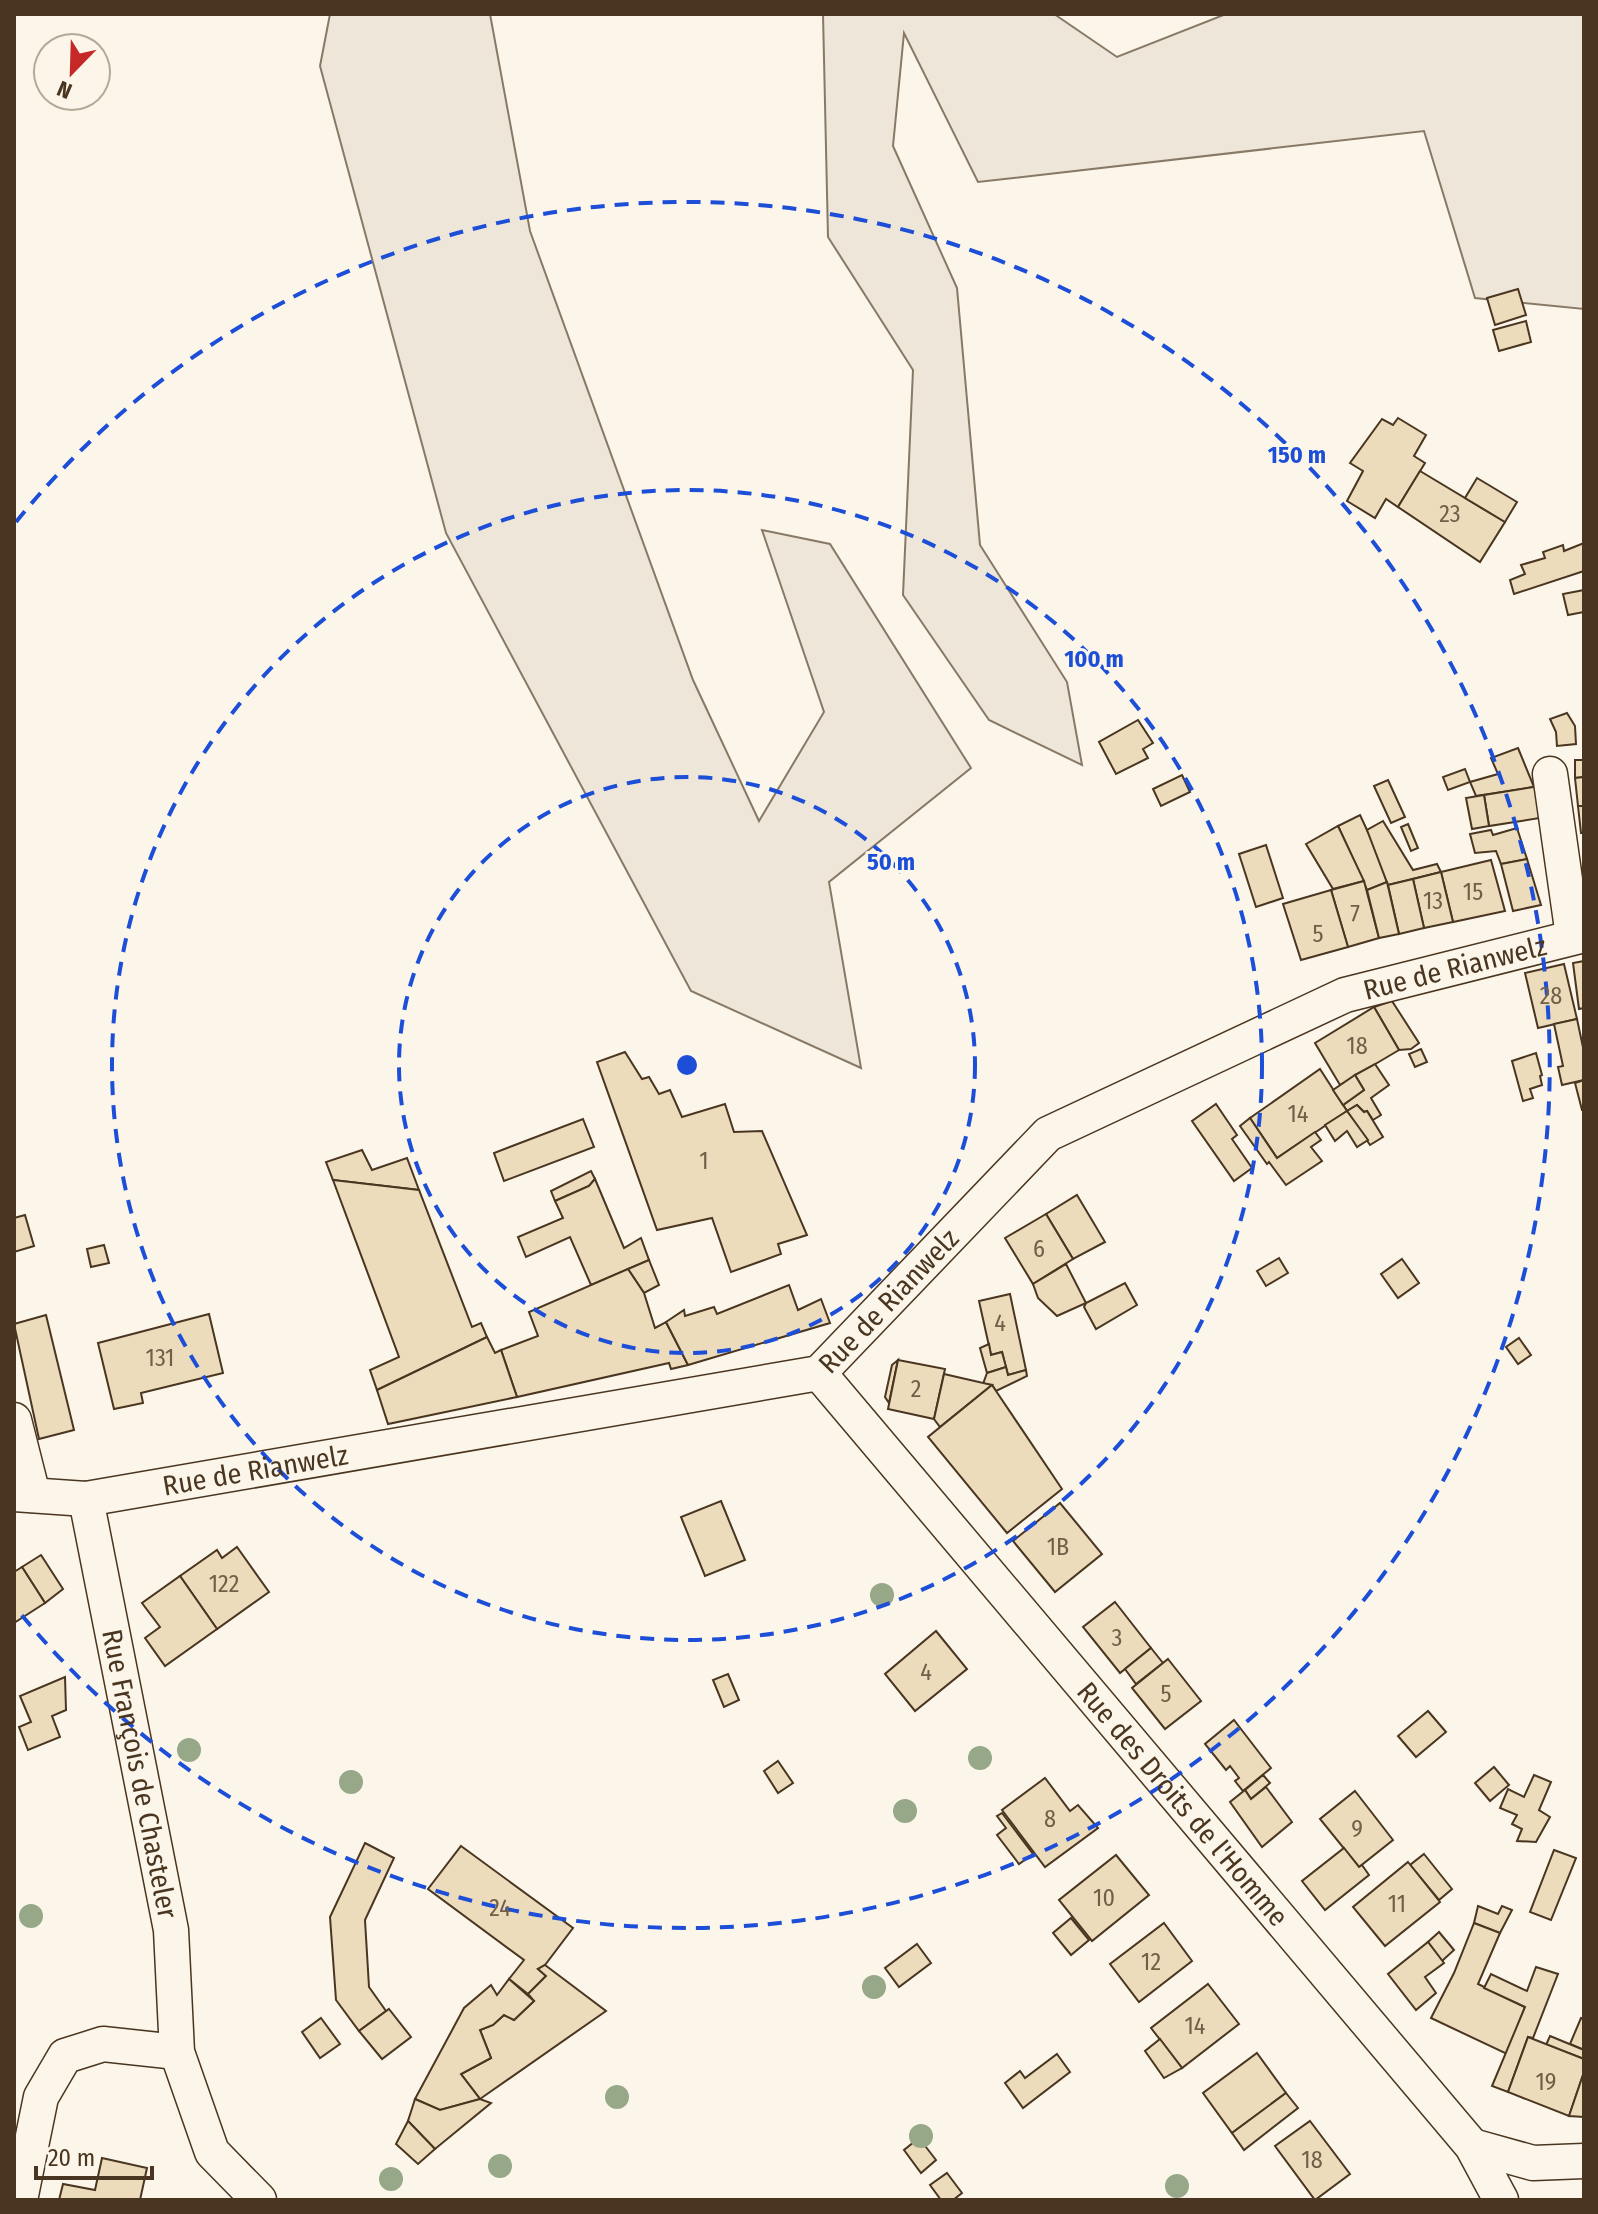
<svg xmlns="http://www.w3.org/2000/svg" width="1598" height="2214" font-family="'Fira Sans Condensed',sans-serif">
<rect width="100%" height="100%" fill="#fbf6e9"/>
<g fill="#ede6d9" stroke="#887966" stroke-width="2">
<polygon points="330,14 490,14 530,231 693,680 759,821 824,712 762,530 830,544 971,768 829,882 861,1068 691,991 446,533 320,66"/>
<polygon points="823,14 1054,14 1117,57 1226,14 1584,14 1584,309 1475,298 1424,131 978,182 904,33 893,146 957,288 980,545 1067,682 1082,765 989,720 903,595 913,370 828,237"/>
</g>
<g fill="#ecdcbc" stroke="#4a3520" stroke-width="2">
<polygon points="1518,289 1526,315 1495,325 1487,298"/>
<polygon points="1526,321 1531,342 1499,351 1493,330"/>
<polygon points="1398,418 1426,435 1414,456 1425,463 1398,507 1386,499 1375,518 1347,501 1363,471 1350,463 1382,419 1393,425"/>
<polygon points="1420,471 1505,522 1480,562 1398,507"/>
<polygon points="1477,478 1517,502 1505,522 1465,498"/>
<polygon points="1584,543 1584,571 1514,594 1510,580 1525,574 1521,565 1545,558 1543,552 1563,545 1564,551"/>
<polygon points="1584,590 1584,612 1568,615 1563,594"/>
<polygon points="1567,713 1575,726 1576,744 1557,746 1556,732 1550,719"/>
<polygon points="1138,720 1153,743 1143,749 1148,758 1116,774 1099,742"/>
<polygon points="1518,748 1534,787 1476,796 1470,782 1498,774 1491,758"/>
<polygon points="1575,760 1584,760 1584,777 1575,778"/>
<polygon points="1465,769 1470,782 1448,790 1443,777"/>
<polygon points="1182,775 1190,792 1161,806 1153,789"/>
<polygon points="1584,777 1584,806 1578,806 1575,778"/>
<polygon points="1388,780 1405,817 1391,823 1374,786"/>
<polygon points="1540,786 1546,817 1489,826 1484,795"/>
<polygon points="1484,795 1489,826 1472,829 1466,798"/>
<polygon points="1578,806 1584,806 1584,833 1581,833"/>
<polygon points="1360,815 1374,845 1387,882 1367,890 1338,826"/>
<polygon points="1383,821 1413,870 1437,864 1441,872 1388,885 1367,830"/>
<polygon points="1408,824 1418,848 1411,851 1401,827"/>
<polygon points="1338,826 1364,881 1333,889 1306,844"/>
<polygon points="1517,828 1527,859 1501,864 1496,851 1475,853 1470,834 1491,830 1493,835"/>
<polygon points="1266,845 1283,898 1256,907 1239,854"/>
<polygon points="1527,859 1541,905 1513,911 1501,864"/>
<polygon points="1491,860 1505,911 1453,922 1441,872"/>
<polygon points="1441,872 1453,922 1424,928 1413,879"/>
<polygon points="1413,879 1424,928 1399,934 1388,885"/>
<polygon points="1364,881 1379,938 1348,947 1331,890"/>
<polygon points="1387,882 1399,934 1379,938 1367,890"/>
<polygon points="1331,890 1348,947 1301,960 1283,904"/>
<polygon points="1584,961 1584,1008 1579,1009 1573,963"/>
<polygon points="1564,964 1577,1019 1538,1028 1525,973"/>
<polygon points="1392,1001 1419,1043 1411,1049 1399,1050 1374,1007"/>
<polygon points="1374,1007 1399,1050 1340,1085 1315,1043"/>
<polygon points="1577,1019 1584,1052 1584,1080 1562,1085 1558,1067 1563,1066 1554,1024"/>
<polygon points="1421,1049 1427,1062 1415,1067 1409,1054"/>
<polygon points="625,1052 642,1079 649,1077 659,1094 670,1090 682,1117 725,1104 734,1132 762,1131 807,1235 778,1244 781,1254 731,1272 712,1218 657,1230 597,1062"/>
<polygon points="1536,1053 1542,1075 1540,1076 1542,1085 1530,1089 1533,1098 1523,1101 1512,1061"/>
<polygon points="1375,1064 1389,1085 1371,1098 1381,1115 1373,1120 1367,1111 1364,1112 1357,1105 1347,1111 1343,1105 1364,1090 1355,1075"/>
<polygon points="1320,1069 1347,1111 1277,1158 1250,1118"/>
<polygon points="1355,1075 1364,1090 1343,1105 1333,1090"/>
<polygon points="1584,1080 1584,1110 1582,1110 1575,1083"/>
<polygon points="1216,1104 1237,1135 1232,1139 1252,1168 1234,1181 1192,1121"/>
<polygon points="1357,1105 1364,1112 1367,1111 1383,1137 1370,1145 1347,1111"/>
<polygon points="1347,1111 1368,1140 1357,1147 1347,1131 1335,1141 1325,1125"/>
<polygon points="1250,1118 1277,1158 1315,1132 1321,1140 1311,1147 1322,1161 1286,1185 1269,1162 1267,1164 1240,1126"/>
<polygon points="583,1119 594,1147 504,1181 494,1153"/>
<polygon points="362,1150 372,1170 407,1158 419,1190 333,1180 326,1162"/>
<polygon points="591,1171 595,1179 589,1186 555,1201 551,1191"/>
<polygon points="595,1179 624,1248 641,1238 649,1260 591,1285 570,1237 526,1257 518,1237 563,1218 555,1201 589,1186"/>
<polygon points="333,1180 419,1190 472,1327 481,1323 487,1337 377,1390 370,1370 399,1357"/>
<polygon points="1077,1195 1105,1242 1073,1259 1046,1214"/>
<polygon points="1046,1214 1073,1259 1033,1284 1005,1238"/>
<polygon points="25,1215 34,1246 14,1252 14,1218"/>
<polygon points="104,1245 109,1263 91,1267 87,1249"/>
<polygon points="1279,1258 1288,1273 1266,1286 1257,1271"/>
<polygon points="1402,1259 1419,1283 1398,1298 1381,1274"/>
<polygon points="649,1260 659,1285 644,1293 628,1269"/>
<polygon points="1066,1264 1086,1303 1057,1316 1038,1298 1033,1284"/>
<polygon points="628,1269 644,1293 655,1328 666,1322 688,1365 671,1369 669,1363 517,1397 501,1350 538,1336 529,1312"/>
<polygon points="1125,1283 1137,1305 1096,1329 1084,1307 1086,1303"/>
<polygon points="789,1285 798,1310 821,1299 830,1323 688,1365 666,1322 684,1310 685,1316 714,1307 717,1314"/>
<polygon points="1010,1294 1026,1370 1008,1375 1002,1352 991,1355 979,1301"/>
<polygon points="209,1314 223,1373 141,1393 143,1403 114,1409 98,1343"/>
<polygon points="46,1315 74,1430 39,1439 14,1324"/>
<polygon points="487,1337 495,1353 501,1350 517,1397 388,1424 377,1390"/>
<polygon points="1519,1338 1531,1355 1518,1364 1506,1347"/>
<polygon points="989,1344 991,1355 1002,1352 1006,1367 987,1373 980,1348"/>
<polygon points="898,1360 889,1403 885,1397 892,1365"/>
<polygon points="898,1360 945,1369 934,1419 888,1409"/>
<polygon points="1006,1367 1008,1375 1026,1370 1027,1376 996,1391 992,1385 983,1384 987,1373"/>
<polygon points="944,1374 992,1385 940,1427 934,1419"/>
<polygon points="992,1385 1062,1489 1007,1533 928,1437"/>
<polygon points="721,1501 745,1560 705,1576 681,1517"/>
<polygon points="1060,1503 1102,1554 1055,1592 1013,1541"/>
<polygon points="237,1547 269,1592 217,1629 180,1576 217,1550 222,1558"/>
<polygon points="41,1555 63,1589 45,1603 22,1567"/>
<polygon points="22,1567 45,1603 14,1623 14,1572"/>
<polygon points="180,1576 217,1629 165,1666 145,1638 160,1627 142,1603"/>
<polygon points="1115,1602 1151,1648 1120,1673 1083,1627"/>
<polygon points="936,1631 967,1669 915,1711 885,1674"/>
<polygon points="1151,1648 1163,1663 1136,1684 1125,1669"/>
<polygon points="1168,1659 1201,1701 1165,1729 1132,1688"/>
<polygon points="728,1674 739,1700 724,1707 713,1680"/>
<polygon points="65,1677 66,1710 52,1716 60,1737 28,1750 19,1727 31,1722 20,1696"/>
<polygon points="1428,1711 1446,1732 1416,1757 1398,1736"/>
<polygon points="1234,1720 1271,1768 1243,1791 1235,1781 1239,1778 1230,1766 1226,1770 1205,1744"/>
<polygon points="778,1761 793,1783 778,1793 764,1771"/>
<polygon points="1494,1767 1509,1785 1490,1801 1475,1783"/>
<polygon points="1263,1775 1270,1783 1251,1799 1245,1790"/>
<polygon points="1534,1775 1551,1782 1539,1810 1550,1817 1536,1842 1517,1841 1522,1829 1512,1824 1517,1815 1500,1808 1508,1789 1524,1797"/>
<polygon points="1045,1778 1070,1811 1078,1805 1098,1828 1045,1867 1002,1810"/>
<polygon points="1266,1787 1292,1822 1262,1847 1230,1802 1245,1790 1251,1799"/>
<polygon points="1355,1791 1393,1840 1359,1867 1320,1819"/>
<polygon points="1002,1813 1033,1854 1019,1864 997,1835 1006,1828 997,1816"/>
<polygon points="365,1843 394,1858 365,1920 369,1987 386,2011 359,2031 336,2000 330,1917"/>
<polygon points="461,1846 573,1928 545,1965 538,1969 546,1976 528,1994 509,1979 524,1960 428,1889"/>
<polygon points="1344,1848 1359,1867 1362,1865 1369,1875 1325,1910 1302,1881"/>
<polygon points="1554,1850 1576,1858 1551,1920 1530,1912"/>
<polygon points="1424,1854 1452,1889 1439,1900 1410,1865"/>
<polygon points="1116,1855 1149,1895 1092,1941 1059,1900"/>
<polygon points="1408,1862 1440,1902 1385,1946 1353,1907"/>
<polygon points="1478,1906 1498,1914 1502,1906 1512,1910 1500,1933 1474,1923"/>
<polygon points="1071,1918 1089,1940 1071,1955 1053,1933"/>
<polygon points="1164,1923 1192,1961 1139,2002 1110,1964"/>
<polygon points="1474,1923 1500,1933 1478,1984 1525,2007 1507,2054 1431,2018 1454,1973"/>
<polygon points="1439,1932 1454,1950 1442,1961 1428,1942"/>
<polygon points="1428,1942 1444,1963 1425,1977 1436,1993 1416,2010 1388,1974"/>
<polygon points="917,1944 931,1963 899,1987 885,1968"/>
<polygon points="545,1965 606,2011 480,2099 461,2074 491,2058 480,2030 493,2025 504,2015 514,2020 534,2001 528,1994 546,1976 538,1969"/>
<polygon points="1536,1967 1558,1974 1533,2038 1528,2037 1508,2092 1492,2086 1525,2007 1484,1988 1491,1974 1527,1991"/>
<polygon points="509,1979 534,2001 514,2020 504,2015 493,2025 480,2030 491,2058 461,2074 480,2099 440,2110 415,2099 464,2008 491,1985 497,1995"/>
<polygon points="1208,1984 1239,2024 1182,2068 1151,2028"/>
<polygon points="389,2009 411,2037 382,2059 359,2031"/>
<polygon points="321,2018 340,2044 320,2058 302,2032"/>
<polygon points="1581,2018 1584,2019 1584,2050 1570,2044"/>
<polygon points="1550,2036 1584,2050 1584,2059 1546,2045"/>
<polygon points="1528,2037 1584,2059 1584,2072 1569,2116 1508,2092"/>
<polygon points="1160,2039 1182,2068 1164,2078 1145,2051"/>
<polygon points="1257,2053 1286,2093 1232,2133 1203,2093"/>
<polygon points="1057,2054 1070,2072 1023,2108 1005,2083 1020,2071 1025,2078"/>
<polygon points="1584,2072 1584,2117 1569,2116"/>
<polygon points="1286,2093 1298,2108 1244,2150 1232,2133"/>
<polygon points="415,2099 440,2110 480,2099 491,2103 435,2149 408,2121"/>
<polygon points="408,2121 435,2149 418,2164 396,2144"/>
<polygon points="1310,2121 1350,2174 1315,2200 1275,2146"/>
<polygon points="919,2138 936,2160 921,2173 904,2150"/>
<polygon points="102,2158 147,2168 140,2200 59,2200 63,2184 95,2190"/>
<polygon points="947,2173 962,2193 953,2200 941,2200 930,2185"/>
</g>
<g fill="none" stroke-linecap="round" stroke-linejoin="round">
<defs>
<g id="minor">
<polyline points="1550,774 1573,936"/>
<path id="s1" d="M819,1373L1472,2146L1501,2200"/>
<polyline points="14,1420 33,1495"/>
<path id="s2" d="M14,1494L86,1499L819,1373L1048,1134L1345,995L1584,935"/>
<path id="s3" d="M86,1499L171,1930L177,2052L212,2152L259,2200"/>
<polyline points="1472,2146 1533,2163 1584,2161"/>
<polyline points="20,2200 41,2097 65,2056 103,2044 177,2052"/>
</g>
</defs>
<use href="#minor" stroke="#4a3520" stroke-width="37"/>
<use href="#minor" stroke="#fbf6e9" stroke-width="34"/>
</g>
<g fill="#96a887">
<circle cx="882" cy="1595" r="12"/>
<circle cx="189" cy="1750" r="12"/>
<circle cx="980" cy="1758" r="12"/>
<circle cx="351" cy="1782" r="12"/>
<circle cx="905" cy="1811" r="12"/>
<circle cx="31" cy="1916" r="12"/>
<circle cx="874" cy="1987" r="12"/>
<circle cx="617" cy="2097" r="12"/>
<circle cx="921" cy="2136" r="12"/>
<circle cx="500" cy="2166" r="12"/>
<circle cx="391" cy="2179" r="12"/>
<circle cx="1177" cy="2186" r="12"/>
</g>
<g fill="none" stroke="#1d4ed8" stroke-width="4" stroke-dasharray="14 10">
<circle cx="687" cy="1065" r="288"/>
<circle cx="687" cy="1065" r="575"/>
<path d="M16 522A863 863 0 1 1 16 1608"/>
</g>
<g text-anchor="middle" dominant-baseline="central" stroke-width="6" stroke-linejoin="round" paint-order="stroke">
<g font-size="24" fill="#725f47">
<text x="1450" y="514">23</text>
<text x="1473" y="892">15</text>
<text x="1433" y="901">13</text>
<text x="1355" y="914">7</text>
<text x="1318" y="934">5</text>
<text x="1551" y="996">28</text>
<text x="1357" y="1046">18</text>
<text x="1298" y="1114">14</text>
<text x="704" y="1161">1</text>
<text x="1039" y="1249">6</text>
<text x="1000" y="1323">4</text>
<text x="160" y="1358">131</text>
<text x="916" y="1389">2</text>
<text x="1058" y="1547">1B</text>
<text x="224" y="1584">122</text>
<text x="1117" y="1638">3</text>
<text x="926" y="1672">4</text>
<text x="1166" y="1694">5</text>
<text x="1050" y="1819">8</text>
<text x="1357" y="1829">9</text>
<text x="1104" y="1898">10</text>
<text x="1397" y="1904">11</text>
<text x="500" y="1908">24</text>
<text x="1151" y="1962">12</text>
<text x="1195" y="2026">14</text>
<text x="1546" y="2082">19</text>
<text x="1312" y="2160">18</text>
</g>
<g font-size="28" fill="#4a3520" stroke="#fbf6e9">
<text stroke="none"><textPath href="#s2" startOffset="1588">Rue de Rianwelz</textPath></text>
<text stroke="none"><textPath href="#s2" startOffset="916">Rue de Rianwelz</textPath></text>
<text stroke="none"><textPath href="#s2" startOffset="244">Rue de Rianwelz</textPath></text>
<text stroke="none"><textPath href="#s3" startOffset="280">Rue François de Chasteler</textPath></text>
<text stroke="none"><textPath href="#s1" startOffset="564">Rue des Droits de l'Homme</textPath></text>
</g>
</g>
<circle cx="687" cy="1065" r="12" fill="#1d4ed8" stroke="#fbf6e9" stroke-width="4"/>
<g font-size="24" text-anchor="middle" font-weight="bold" fill="#1d4ed8" stroke="#fbf6e9" stroke-width="6" stroke-linejoin="round" paint-order="stroke">
<text x="1297" y="463">150 m</text>
<text x="1094" y="667">100 m</text>
<text x="891" y="870">50 m</text>
</g>
<rect width="1598" height="2214" fill="none" stroke="#4a3520" stroke-width="32"/>
<g transform="translate(72 72) rotate(203)"><circle r="38" fill="#fbf6e9" stroke="#b4a999" stroke-width="2"/>
<path d="M0-6L14 30L0 20L-14 30Z" fill="#c62828"/>
<text y="-12" font-size="22" font-weight="bold" text-anchor="middle" fill="#4a3520">N</text>
</g>
<path d="M36 2166v12h116v-12" fill="none" stroke="#4a3520" stroke-width="4"/>
<text x="48" y="2166" font-size="24" fill="#4a3520" stroke="#fbf6e9" stroke-width="6" paint-order="stroke">20 m</text>
</svg>
